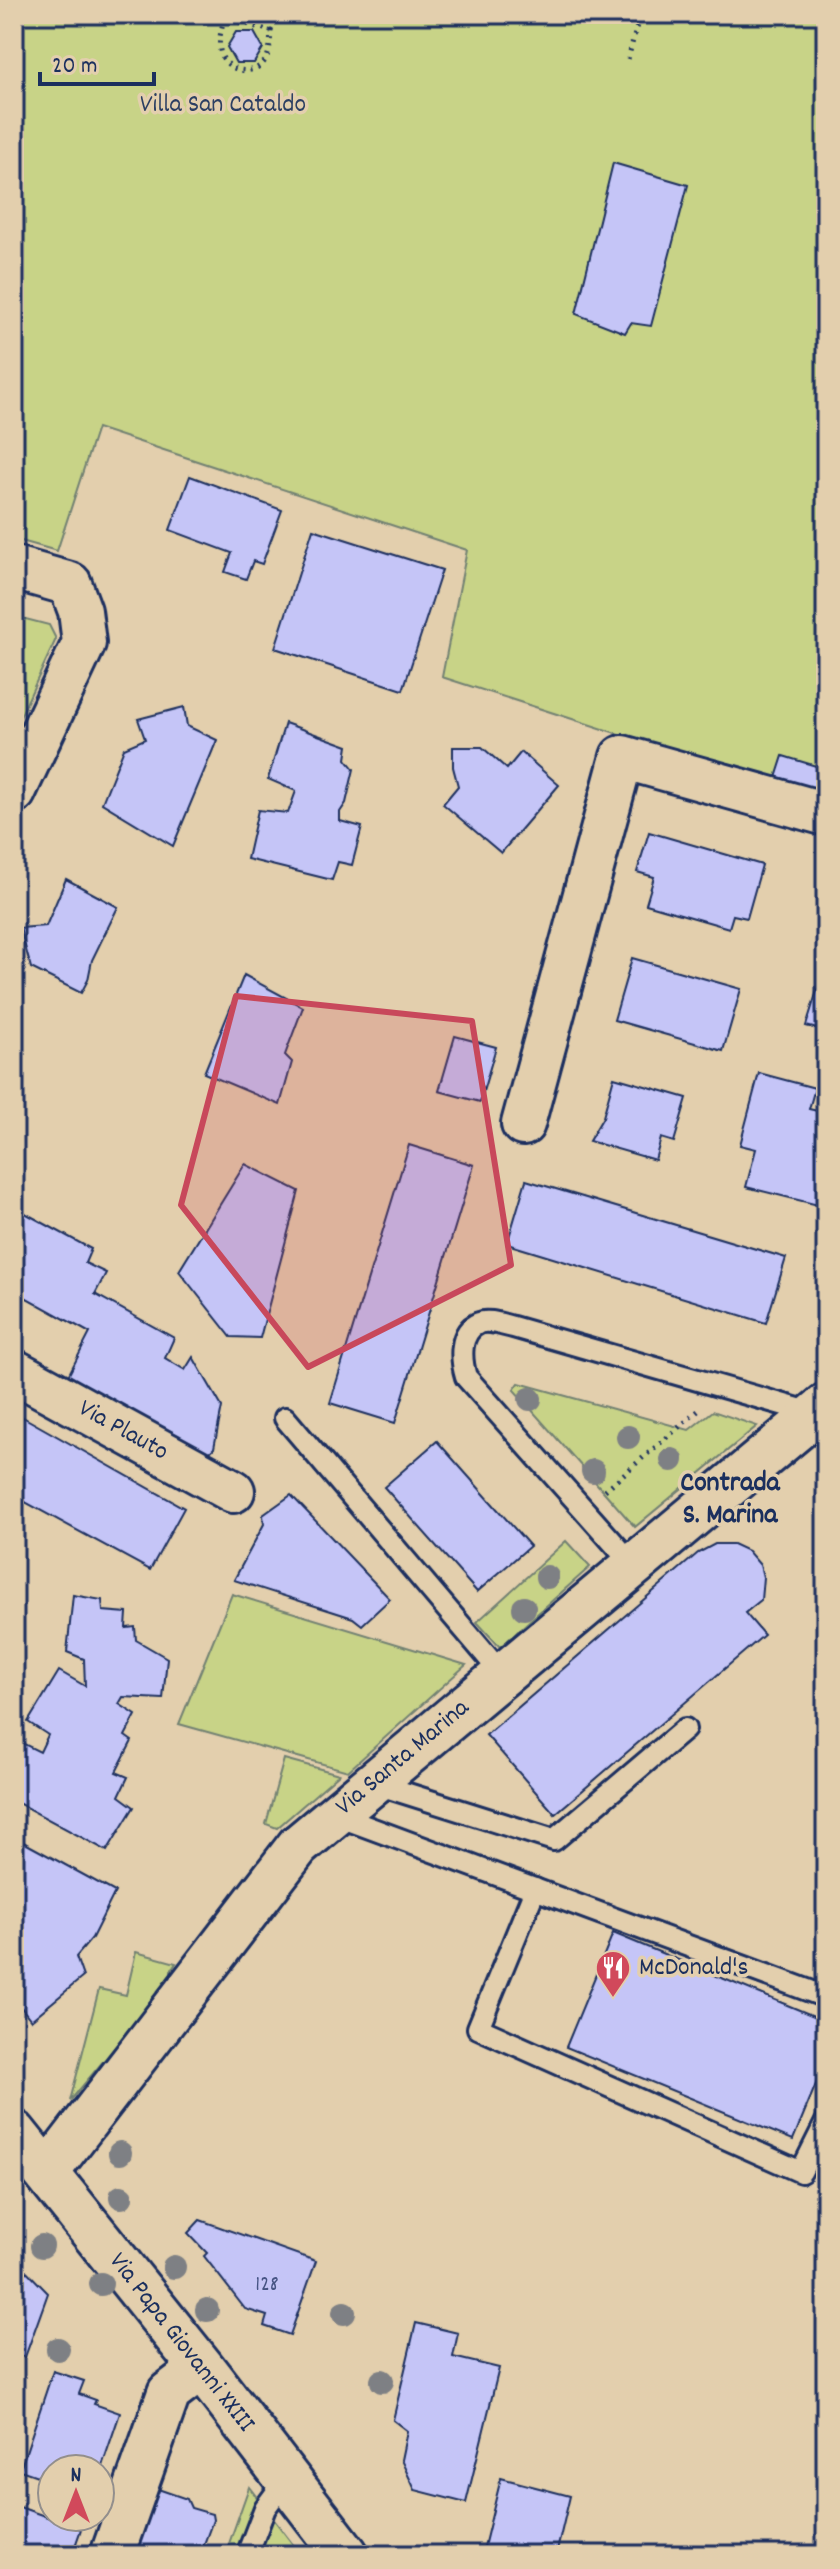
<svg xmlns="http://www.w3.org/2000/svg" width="840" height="2569" font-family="Dekko,sans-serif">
<rect width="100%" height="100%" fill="#e3cfad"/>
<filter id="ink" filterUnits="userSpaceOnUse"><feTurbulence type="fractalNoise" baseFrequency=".0125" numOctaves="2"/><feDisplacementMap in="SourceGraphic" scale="16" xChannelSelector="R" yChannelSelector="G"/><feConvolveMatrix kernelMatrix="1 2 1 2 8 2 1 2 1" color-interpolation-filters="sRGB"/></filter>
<g filter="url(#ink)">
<g fill="#c8d387" stroke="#728172" stroke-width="2">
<polygon points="14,14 826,14 826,769 774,784 442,677 467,550 97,428 57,551 14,539"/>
<polygon points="14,616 49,625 56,639 14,730"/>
<polygon points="519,1383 689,1430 713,1411 757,1426 635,1527 514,1390"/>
<polygon points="566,1541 590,1567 500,1647 477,1622"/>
<polygon points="232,1594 466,1665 348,1771 179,1724"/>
<polygon points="284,1759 339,1774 277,1828 266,1824"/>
<polygon points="136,1952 176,1963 171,1971 171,1980 70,2101 99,1989 126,1995"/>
<polygon points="249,2487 301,2555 225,2555"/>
</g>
<g fill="#c5c5f7" stroke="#1b2f5e" stroke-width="2">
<polygon points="236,32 254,32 263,48 254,63 236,63 227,47"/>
<polygon points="613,163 688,185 651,326 631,323 625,333 576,314"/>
<polygon points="190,476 282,510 262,564 253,561 246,579 225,572 232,553 170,530"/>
<polygon points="313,529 442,570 403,690 275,648"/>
<polygon points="184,707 187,726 217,740 173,846 102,803 124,748 145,739 138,719"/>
<polygon points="285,723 348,746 346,759 354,769 346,803 340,812 340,821 362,827 352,865 338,862 332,880 247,859 258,810 288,813 296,791 268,779"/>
<polygon points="453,747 482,747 507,769 521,752 559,785 501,853 443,804 458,786 453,767"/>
<polygon points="783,756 826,769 826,801 774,784"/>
<polygon points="649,832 762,865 747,918 733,915 729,928 646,904 654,877 637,872"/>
<polygon points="66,879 118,907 92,960 88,980 81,993 31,968 20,928 46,926"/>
<polygon points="826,909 826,954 816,932 822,911"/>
<polygon points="632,958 741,989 723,1051 614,1020"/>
<polygon points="826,962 826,1014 821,1030 806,1026"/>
<polygon points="244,975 303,1007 285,1055 292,1062 280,1105 204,1073"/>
<polygon points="455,1036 496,1047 480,1102 439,1091"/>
<polygon points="759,1073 815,1088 809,1109 826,1113 826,1207 746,1187 756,1149 740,1145"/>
<polygon points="614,1077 687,1098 674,1142 661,1138 655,1160 589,1141 603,1117"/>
<polygon points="409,1145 474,1165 395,1423 330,1403"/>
<polygon points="245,1164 299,1191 260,1338 231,1337 179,1271"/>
<polygon points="526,1180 786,1258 766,1323 507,1244"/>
<polygon points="14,1207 91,1249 85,1263 106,1273 95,1294 174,1338 165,1358 185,1370 193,1357 222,1407 214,1448 209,1453 68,1376 90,1333 14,1291"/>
<polygon points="14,1412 184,1508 150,1570 14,1496"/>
<polygon points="437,1441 530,1546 477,1592 384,1487"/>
<polygon points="291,1495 390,1599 362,1625 353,1618 234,1580 264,1524 263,1515"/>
<polygon points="715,1544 733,1544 748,1551 760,1565 763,1577 761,1600 745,1613 764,1635 555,1814 486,1735 698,1553"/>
<polygon points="73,1595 102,1600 103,1611 127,1613 126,1628 135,1627 136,1640 167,1658 163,1699 123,1697 119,1704 136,1715 125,1736 132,1741 116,1772 128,1777 119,1796 134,1807 107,1851 14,1801 14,1739 40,1752 48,1735 28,1722 59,1671 85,1686 84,1659 67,1652"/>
<polygon points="14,1837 115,1892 92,1938 76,1957 83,1977 31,2020 14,1998"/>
<polygon points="613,1933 826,2021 826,2060 793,2140 566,2047"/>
<polygon points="200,2220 316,2261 290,2335 264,2326 267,2316 245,2309 204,2256 207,2253 188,2233"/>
<polygon points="14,2258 48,2293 25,2357 20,2356 18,2360 14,2359"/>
<polygon points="416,2323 458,2333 453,2357 499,2368 466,2503 415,2490 401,2460 407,2431 393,2420"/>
<polygon points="53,2371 84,2381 79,2394 96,2400 94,2404 120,2413 100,2472 100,2469 52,2469 52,2481 20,2470"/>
<polygon points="501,2478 570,2496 556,2555 482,2555"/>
<polygon points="155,2488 187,2499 191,2508 212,2514 213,2520 200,2555 133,2555"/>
<polygon points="14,2505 81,2529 72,2555 14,2555"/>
</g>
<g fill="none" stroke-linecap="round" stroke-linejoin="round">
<defs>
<g id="service">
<polyline points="285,1418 503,1675"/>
<path d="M634,1566L466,1377C461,1360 458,1332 479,1323C489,1319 503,1325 513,1327L816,1414"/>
<polyline points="373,1783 554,1840 685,1729"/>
<polyline points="335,1815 826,1997"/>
<polyline points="535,1889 478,2028 801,2172 826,2122"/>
<polyline points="247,2555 265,2508 287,2478"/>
</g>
<g id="minor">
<polyline points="14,568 70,584 80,611 84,643 14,792"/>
<polyline points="523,1124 622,757 826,814"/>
<polyline points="14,1371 233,1491"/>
<polyline points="47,2173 298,1846 826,1405"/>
<polyline points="112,2555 169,2393 202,2368"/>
</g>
<polyline id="tertiary" points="14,2133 202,2368 346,2555"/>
</defs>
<use href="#service" stroke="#1b2f5e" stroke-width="26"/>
<use href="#minor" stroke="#1b2f5e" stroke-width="48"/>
<use href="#tertiary" stroke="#1b2f5e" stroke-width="50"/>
<g stroke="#1b2f5e" stroke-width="5" stroke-dasharray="2 6" stroke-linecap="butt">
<polyline points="207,14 224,18 225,14"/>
<path d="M224,18L271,31C270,41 271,53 264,62C251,78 223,70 220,50C218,40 222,28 224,18Z"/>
<polyline points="271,31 275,14"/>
<polyline points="628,59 640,14"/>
<polyline points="605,1490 698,1411"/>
</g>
<use href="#service" stroke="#e3cfad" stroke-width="20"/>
<use href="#minor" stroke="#e3cfad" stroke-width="42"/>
<use href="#tertiary" stroke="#e3cfad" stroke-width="44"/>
</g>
<g fill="#7e8084">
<circle cx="530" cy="1399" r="12"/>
<circle cx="628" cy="1437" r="12"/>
<circle cx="672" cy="1460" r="12"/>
<circle cx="593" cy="1471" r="12"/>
<circle cx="547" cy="1577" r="12"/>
<circle cx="524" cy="1608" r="12"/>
<circle cx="120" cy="2153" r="12"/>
<circle cx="121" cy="2197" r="12"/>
<circle cx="42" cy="2246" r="12"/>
<circle cx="174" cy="2267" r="12"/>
<circle cx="101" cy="2284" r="12"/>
<circle cx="207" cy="2310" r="12"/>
<circle cx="344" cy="2313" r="12"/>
<circle cx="58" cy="2349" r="12"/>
<circle cx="382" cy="2381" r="12"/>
</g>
</g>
<path fill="#c8485b" fill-opacity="0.2" stroke="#c8485b" stroke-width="6" stroke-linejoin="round" d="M236,996L472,1021L511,1265L308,1367L181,1205Z"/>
<defs>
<symbol id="restaurant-pin" viewBox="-11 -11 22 30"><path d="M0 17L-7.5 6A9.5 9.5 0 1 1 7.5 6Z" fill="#d1495b" stroke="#e3cfad"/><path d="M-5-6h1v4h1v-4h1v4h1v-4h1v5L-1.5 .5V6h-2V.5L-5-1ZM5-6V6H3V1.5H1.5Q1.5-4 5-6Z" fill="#fff"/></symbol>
</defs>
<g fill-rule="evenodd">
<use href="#restaurant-pin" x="593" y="1948" width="40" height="54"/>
</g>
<g text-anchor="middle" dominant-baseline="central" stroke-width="7" stroke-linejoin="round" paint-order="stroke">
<g font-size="22" fill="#465484">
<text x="267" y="2285">128</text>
</g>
<g font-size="26" fill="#2c3f62" stroke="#e3cfad">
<text x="223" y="105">Villa San Cataldo</text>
</g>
<g font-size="26" fill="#1b2f5e" stroke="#e3cfad">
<text transform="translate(123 1431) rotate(29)">Via Plauto</text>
<text transform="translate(403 1758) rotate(-40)">Via Santa Marina</text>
<text transform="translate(181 2343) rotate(52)">Via Papa Giovanni XXIII</text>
</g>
<g font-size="26" fill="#1b2f5e" stroke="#e3cfad" text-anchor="start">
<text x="639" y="1968">McDonald's</text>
</g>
<g font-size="28" font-weight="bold" fill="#1b2f5e" stroke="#e3cfad">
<text x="730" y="1485">Contrada<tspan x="730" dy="32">S. Marina</tspan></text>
</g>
</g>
<rect width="840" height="2569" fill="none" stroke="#e3cfad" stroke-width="48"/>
<rect x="24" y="24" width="792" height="2521" fill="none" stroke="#1b2f5e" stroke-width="3" filter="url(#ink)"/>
<g transform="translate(76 2493)"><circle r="38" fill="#e3cfad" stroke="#938f8d" stroke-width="2"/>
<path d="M0-6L14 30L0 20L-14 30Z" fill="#d1495b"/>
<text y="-12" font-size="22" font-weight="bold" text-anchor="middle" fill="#1b2f5e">N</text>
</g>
<path d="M40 72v12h114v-12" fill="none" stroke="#1b2f5e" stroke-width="4"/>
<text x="52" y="72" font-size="24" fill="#1b2f5e" stroke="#e3cfad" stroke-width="6" paint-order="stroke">20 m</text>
</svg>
